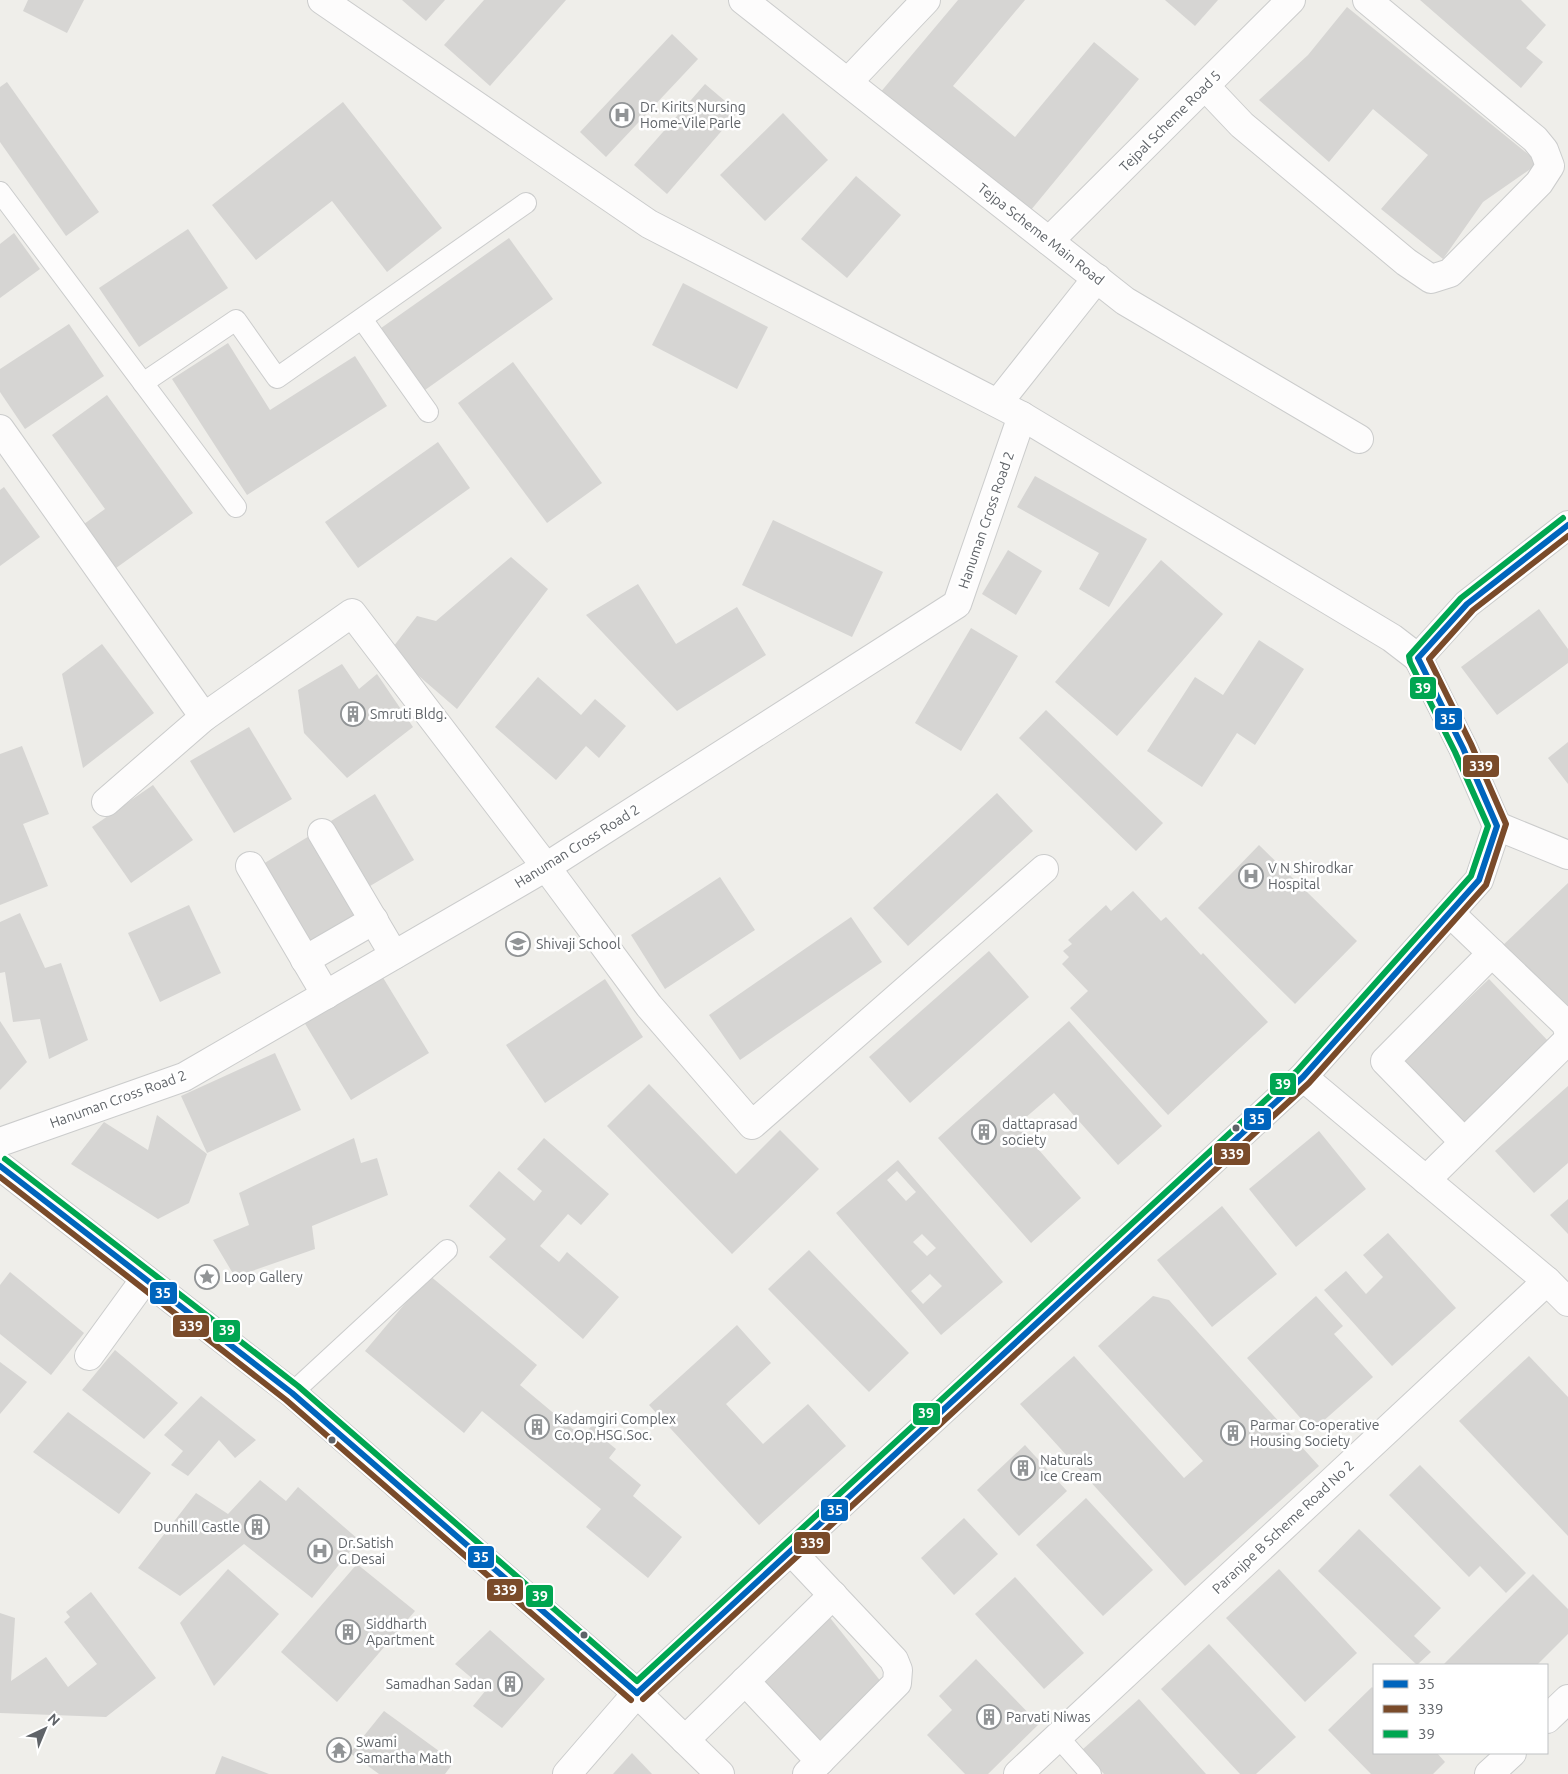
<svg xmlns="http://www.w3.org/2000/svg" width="1568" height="1774" font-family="Ubuntu,sans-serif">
<rect width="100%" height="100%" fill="#efeeea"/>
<g fill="#d6d5d3" fill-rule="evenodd">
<polygon points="28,0 84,0 67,33 23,11"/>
<polygon points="402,0 445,0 426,21"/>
<polygon points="484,0 566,0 490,86 444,45"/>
<polygon points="958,0 1025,0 953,86 1015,137 1094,42 1139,79 1026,216 879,94"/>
<polygon points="1165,0 1218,0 1195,26"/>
<polygon points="1420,0 1521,0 1546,25 1526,48 1543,62 1521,88"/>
<polygon points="1347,7 1539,163 1483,202 1443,259 1381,209 1428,155 1373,109 1329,162 1259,100 1308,55"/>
<polygon points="672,34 698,59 606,157 580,132"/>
<polygon points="7,82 99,212 66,236 0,142 0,87"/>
<polygon points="705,84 738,112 667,194 634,165"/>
<polygon points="343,102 442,228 387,272 332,201 256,260 212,205"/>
<polygon points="783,113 828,160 765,221 720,175"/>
<polygon points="856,176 901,215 847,278 801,239"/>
<polygon points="188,229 228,288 139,347 99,288"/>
<polygon points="14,233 40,269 0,298 0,244"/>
<polygon points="509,238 553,299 418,395 374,333"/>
<polygon points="683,283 768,327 737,389 652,345"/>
<polygon points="69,324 104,376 25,429 0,392 0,369"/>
<polygon points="228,343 270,410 355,356 387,406 247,495 172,379"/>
<polygon points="513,362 602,483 547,523 458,403"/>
<polygon points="107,395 193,513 116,568 84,524 105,509 52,435"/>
<polygon points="438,442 470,488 358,568 325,522"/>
<polygon points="1035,476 1147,539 1109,607 1079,589 1099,553 1017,507"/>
<polygon points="4,487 40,537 0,566 0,490"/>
<polygon points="773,520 883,572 852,637 742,585"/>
<polygon points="1008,550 1042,571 1016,615 982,594"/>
<polygon points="511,557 548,589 457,709 390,651 417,616 436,621"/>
<polygon points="1161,560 1223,614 1117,736 1055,682"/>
<polygon points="638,584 676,644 737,607 766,655 677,711 586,615"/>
<polygon points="1539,609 1568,649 1568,663 1497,715 1461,667"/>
<polygon points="971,628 1018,656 961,751 915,723"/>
<polygon points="1259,640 1304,669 1255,745 1237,733 1202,787 1147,751 1195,677 1223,695"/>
<polygon points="102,644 154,713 83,768 62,674"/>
<polygon points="342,664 359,689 377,674 413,727 347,778 304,733 298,690"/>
<polygon points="538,677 581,715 595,699 626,726 599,758 586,746 556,780 495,727"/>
<polygon points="1046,710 1163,823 1136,851 1019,738"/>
<polygon points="249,727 292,799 234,833 190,761"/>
<polygon points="1568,742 1568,784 1548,758"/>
<polygon points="22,746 49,814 23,824 48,886 0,905 0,754"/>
<polygon points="153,785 193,840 131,883 92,827"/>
<polygon points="997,793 1033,831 908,946 873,908"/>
<polygon points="375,794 414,860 370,886 331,821"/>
<polygon points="316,832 363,911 305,946 258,867"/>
<polygon points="1259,845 1357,941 1295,1004 1198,908"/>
<polygon points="720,877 755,930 665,989 631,935"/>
<polygon points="1568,883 1568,1020 1500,948"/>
<polygon points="1133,891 1161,921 1166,917 1201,955 1203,953 1268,1022 1168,1115 1070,1008 1088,991 1062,964 1069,957 1063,951 1072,944 1068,940 1106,905 1111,911"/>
<polygon points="189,905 221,973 160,1002 128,933"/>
<polygon points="20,913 45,968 61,963 88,1040 49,1059 40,1019 13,1022 5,972 0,973 0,922"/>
<polygon points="851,917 882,962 740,1060 709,1015"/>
<polygon points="989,951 1029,997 910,1103 869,1057"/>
<polygon points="382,976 429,1053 351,1100 304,1022"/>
<polygon points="605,979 643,1037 545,1103 506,1045"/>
<polygon points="1489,979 1550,1043 1459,1131 1398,1066"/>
<polygon points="0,1021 27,1062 0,1090"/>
<polygon points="1069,1021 1162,1126 1118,1165 1054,1093 1017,1125 1081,1198 1031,1243 938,1138"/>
<polygon points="275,1053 301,1110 207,1153 181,1096"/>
<polygon points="649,1084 736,1174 780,1130 819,1169 732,1254 607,1126"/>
<polygon points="1568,1086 1568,1163 1534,1193 1495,1151"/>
<polygon points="157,1115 207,1154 189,1203 158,1219 71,1164 104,1122 148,1150"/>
<polygon points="1319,1131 1366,1189 1296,1247 1249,1189"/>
<polygon points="354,1138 361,1163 377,1158 388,1195 312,1226 315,1249 235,1277 213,1240 249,1225 239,1193"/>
<polygon points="544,1138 609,1194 581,1225 568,1214 540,1246 559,1262 567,1252 619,1297 583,1339 489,1257 506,1239 469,1206 499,1171 534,1201 542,1191 517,1169"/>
<path d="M898,1160L1003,1282L941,1335L836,1213ZM897,1171L916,1192L906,1201L887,1180ZM922,1234L936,1248L927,1256L913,1242ZM930,1274L942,1286L923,1304L911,1291Z"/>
<polygon points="1568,1199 1568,1234 1550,1215"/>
<polygon points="1222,1206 1277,1274 1212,1327 1157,1260"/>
<polygon points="1388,1233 1456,1308 1392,1366 1324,1290 1346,1271 1366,1294 1383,1277 1363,1255"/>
<polygon points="809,1250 909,1353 869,1392 768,1289"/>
<polygon points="10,1272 84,1333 51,1375 0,1334 0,1285"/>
<polygon points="429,1275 537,1365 520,1385 582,1437 595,1422 609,1434 605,1440 616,1449 609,1458 641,1485 633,1496 682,1537 648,1578 586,1527 601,1509 482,1411 464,1433 365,1351"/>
<polygon points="1153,1296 1169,1300 1319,1466 1185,1586 1020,1404 1074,1356 1184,1478 1203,1461 1098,1346"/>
<polygon points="1316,1296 1343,1326 1334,1334 1373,1377 1312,1431 1247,1358"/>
<polygon points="737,1325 771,1363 726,1404 763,1444 808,1404 846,1446 759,1525 649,1405"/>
<polygon points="115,1350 178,1403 144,1439 82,1390"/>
<polygon points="1529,1356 1568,1397 1568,1536 1459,1421"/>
<polygon points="0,1362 27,1382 0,1414"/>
<polygon points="201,1396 256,1440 235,1458 219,1440 188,1476 171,1465 183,1451 164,1435"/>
<polygon points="68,1412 151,1473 119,1514 33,1452"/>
<polygon points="1025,1445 1067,1491 1019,1536 977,1490"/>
<polygon points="1420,1465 1526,1573 1506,1593 1480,1566 1469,1577 1389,1495"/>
<polygon points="260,1480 286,1501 298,1487 359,1540 312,1598 244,1544 180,1596 138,1568 196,1493 228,1514"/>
<polygon points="1086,1498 1153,1570 1103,1616 1036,1545"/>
<polygon points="964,1518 998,1554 954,1595 921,1558"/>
<polygon points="1359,1529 1441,1608 1414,1636 1431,1652 1417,1665 1318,1571"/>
<polygon points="357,1564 415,1611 337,1702 281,1652"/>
<polygon points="228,1569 279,1614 214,1686 180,1623"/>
<polygon points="1279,1569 1357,1653 1305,1702 1226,1618"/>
<polygon points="1533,1574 1568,1609 1568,1634 1537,1665 1443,1665"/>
<polygon points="1015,1577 1084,1653 1044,1689 975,1614"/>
<polygon points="91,1592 156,1678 106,1717 0,1713 0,1613 15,1618 11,1681 46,1657 68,1687 97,1664 64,1622 70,1617 66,1612"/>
<polygon points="827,1614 882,1683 814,1745 755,1680"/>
<polygon points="490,1630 545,1679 502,1728 473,1706 486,1690 455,1664"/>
<polygon points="1209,1644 1296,1737 1256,1774 1240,1774 1161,1689"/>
<polygon points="976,1659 1039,1724 988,1774 965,1774 927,1735 952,1710 939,1696"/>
<polygon points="1372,1687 1374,1689 1374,1753 1437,1753 1445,1762 1433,1774 1371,1774 1328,1730"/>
<polygon points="1139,1699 1206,1774 1104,1774 1082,1750"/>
<polygon points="384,1711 454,1762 445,1774 379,1774 350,1753"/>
<polygon points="632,1753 652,1774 613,1774"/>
<polygon points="222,1756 269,1774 215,1774"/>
</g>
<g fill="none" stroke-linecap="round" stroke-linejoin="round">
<defs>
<g id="service">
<polyline points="0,192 236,507"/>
<polyline points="362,319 428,412"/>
<polyline points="143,383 236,320 277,378 526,203"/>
<polyline points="292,1393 447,1250"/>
<polyline points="1058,1737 1091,1774"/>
</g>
<g id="minor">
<polyline points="322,0 649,224 1022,416 1392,638 1418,658"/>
<polyline points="743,0 1125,301 1359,439"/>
<polyline points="848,82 926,0"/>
<polyline points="1205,86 1242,125 1406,262 1431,279 1450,273 1539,183 1550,166 1544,150 1535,139 1367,0"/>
<polyline points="1049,241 1291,0"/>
<polyline points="998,403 1097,278"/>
<polyline points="0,429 204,717 352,613 546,867 649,1006 752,1125 1044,869"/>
<polyline points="106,802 204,717"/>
<polyline points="1497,826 1568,855"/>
<polyline points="322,833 394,955"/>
<polyline points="250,866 326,995"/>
<polyline points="1450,913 1566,1024 1568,1031"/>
<polyline points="305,960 374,920"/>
<polyline points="1303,1077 1547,1281 1568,1302"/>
<polyline points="0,1142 184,1077 546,867 957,604 1022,416"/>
<polyline points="1464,1142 1385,1061 1492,953"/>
<polyline points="1426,1180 1568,1040"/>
<polyline points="89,1356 145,1279"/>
<polyline points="791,1551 894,1660 898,1670 897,1683 807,1774"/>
<polyline points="745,1681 820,1761"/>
<polyline points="1547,1719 1568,1699"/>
<polyline points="685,1740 833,1595"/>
<polyline points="1018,1774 1547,1281"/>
<polyline points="1489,1774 1512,1753"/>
</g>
<g id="tertiary">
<polyline points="0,1166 292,1393 637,1693 720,1774"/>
<polyline points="567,1774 637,1693 1303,1077 1479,880 1497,826 1463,748 1418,658 1467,604 1568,525"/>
</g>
</defs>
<use href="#service" stroke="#cbcccc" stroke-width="22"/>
<use href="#minor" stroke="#cbcccc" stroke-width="30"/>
<use href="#tertiary" stroke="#cbcccc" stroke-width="30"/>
<use href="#service" stroke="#fdfcfc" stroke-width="20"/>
<use href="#minor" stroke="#fdfcfc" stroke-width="28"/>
<use href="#tertiary" stroke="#fdfcfc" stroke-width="28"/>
<defs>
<g id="bus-1">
<polyline points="0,1166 292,1393 637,1693"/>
<polyline points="637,1693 1303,1077 1479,880 1497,826 1463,748 1418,658 1467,604 1568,525"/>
</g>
<g id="bus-2">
<polyline points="0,1177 286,1400 631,1700"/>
<polyline points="643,1699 1309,1083 1486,885 1506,824 1471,744 1429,659 1473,610 1568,536"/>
</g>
<polyline id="bus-3" points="5,1159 298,1386 637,1681 1297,1071 1471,876 1488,826 1455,752 1410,662 1409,656 1461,598 1563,518"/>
</defs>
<use href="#bus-1" stroke="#fff" stroke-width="10"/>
<use href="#bus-2" stroke="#fff" stroke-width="10"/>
<use href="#bus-3" stroke="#fff" stroke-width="10"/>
<use href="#bus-1" stroke="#0065bd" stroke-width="6"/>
<use href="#bus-2" stroke="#7a4b2a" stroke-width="6"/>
<use href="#bus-3" stroke="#00a651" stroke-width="6"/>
</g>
<defs>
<symbol id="hospital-ring" viewBox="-11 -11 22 22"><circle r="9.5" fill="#fff" stroke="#919496" stroke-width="1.5"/><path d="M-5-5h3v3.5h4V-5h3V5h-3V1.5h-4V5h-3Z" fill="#919496"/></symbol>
<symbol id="building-ring" viewBox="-11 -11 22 22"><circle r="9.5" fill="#fff" stroke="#919496" stroke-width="1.5"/><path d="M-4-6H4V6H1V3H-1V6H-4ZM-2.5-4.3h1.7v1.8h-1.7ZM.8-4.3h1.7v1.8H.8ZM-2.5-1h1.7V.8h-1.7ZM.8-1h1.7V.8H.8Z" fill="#919496"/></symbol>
<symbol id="school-ring" viewBox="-11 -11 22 22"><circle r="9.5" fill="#fff" stroke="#919496" stroke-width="1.5"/><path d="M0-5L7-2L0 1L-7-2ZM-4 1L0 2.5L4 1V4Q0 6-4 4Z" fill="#919496"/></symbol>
<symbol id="sight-ring" viewBox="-11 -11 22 22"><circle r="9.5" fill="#fff" stroke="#919496" stroke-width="1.5"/><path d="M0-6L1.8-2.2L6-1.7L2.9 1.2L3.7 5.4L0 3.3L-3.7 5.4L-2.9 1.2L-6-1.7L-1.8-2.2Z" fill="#919496"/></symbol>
<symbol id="temple-ring" viewBox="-11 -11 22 22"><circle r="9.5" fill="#fff" stroke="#919496" stroke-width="1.5"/><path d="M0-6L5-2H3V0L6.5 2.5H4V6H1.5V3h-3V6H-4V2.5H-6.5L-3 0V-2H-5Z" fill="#919496"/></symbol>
</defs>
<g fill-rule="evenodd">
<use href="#hospital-ring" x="608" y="101" width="28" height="28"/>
<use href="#building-ring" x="339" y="700" width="28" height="28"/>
<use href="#hospital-ring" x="1237" y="862" width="28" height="28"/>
<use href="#school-ring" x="504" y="930" width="28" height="28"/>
<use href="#building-ring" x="970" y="1118" width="28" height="28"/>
<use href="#sight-ring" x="193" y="1263" width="28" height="28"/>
<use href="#building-ring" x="523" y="1413" width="28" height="28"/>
<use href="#building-ring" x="1219" y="1419" width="28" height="28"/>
<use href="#building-ring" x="1009" y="1454" width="28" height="28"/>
<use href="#building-ring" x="243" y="1513" width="28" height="28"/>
<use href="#hospital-ring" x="306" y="1537" width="28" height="28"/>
<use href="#building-ring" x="334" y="1618" width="28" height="28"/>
<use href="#building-ring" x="496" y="1670" width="28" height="28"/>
<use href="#building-ring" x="975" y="1703" width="28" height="28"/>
<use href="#temple-ring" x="325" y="1736" width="28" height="28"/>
</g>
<g fill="#5f6368" stroke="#fff" stroke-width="2">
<circle cx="1236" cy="1128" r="4.5"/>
<circle cx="332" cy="1440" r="4.5"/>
<circle cx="584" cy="1635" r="4.5"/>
</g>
<g text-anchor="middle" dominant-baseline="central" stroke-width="5" stroke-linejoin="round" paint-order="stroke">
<g font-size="14" fill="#5f6368" stroke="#fff" text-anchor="start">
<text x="640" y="107">Dr. Kirits Nursing<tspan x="640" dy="16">Home-Vile Parle</tspan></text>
<text x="370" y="714">Smruti Bldg.</text>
<text x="1268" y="868">V N Shirodkar<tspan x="1268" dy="16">Hospital</tspan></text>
<text x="536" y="944">Shivaji School</text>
<text x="1002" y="1124">dattaprasad<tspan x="1002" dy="16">society</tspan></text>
<text x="224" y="1277">Loop Gallery</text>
<text x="554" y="1419">Kadamgiri Complex<tspan x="554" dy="16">Co.Op.HSG.Soc.</tspan></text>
<text x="1250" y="1425">Parmar Co-operative<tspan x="1250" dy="16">Housing Society</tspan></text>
<text x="1040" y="1460">Naturals<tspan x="1040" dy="16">Ice Cream</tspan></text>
<text x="240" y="1527" text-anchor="end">Dunhill Castle</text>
<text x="338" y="1543">Dr.Satish<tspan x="338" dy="16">G.Desai</tspan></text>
<text x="366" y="1624">Siddharth<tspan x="366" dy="16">Apartment</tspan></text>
<text x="492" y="1684" text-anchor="end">Samadhan Sadan</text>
<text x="1006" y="1717">Parvati Niwas</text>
<text x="356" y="1742">Swami<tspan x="356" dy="16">Samartha Math</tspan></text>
</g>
<g font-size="14" fill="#5f6368" stroke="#fff">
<text transform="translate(1170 121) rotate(-45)">Tejpal Scheme Road 5</text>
<text transform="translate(1041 234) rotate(38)">Tejpa Scheme Main Road</text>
<text transform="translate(986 520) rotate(-71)">Hanuman Cross Road 2</text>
<text transform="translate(577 846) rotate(-32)">Hanuman Cross Road 2</text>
<text transform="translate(118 1099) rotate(-20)">Hanuman Cross Road 2</text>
<text transform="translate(1283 1527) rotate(-43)">Paranjpe B Scheme Road No 2</text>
</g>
</g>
<g stroke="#fff" stroke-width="2">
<rect x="1409" y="676" width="28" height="24" rx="5" fill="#00a651"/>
<rect x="1434" y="707" width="29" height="24" rx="5" fill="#0065bd"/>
<rect x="1462" y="754" width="38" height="24" rx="5" fill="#7a4b2a"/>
<rect x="1269" y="1072" width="28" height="24" rx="5" fill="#00a651"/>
<rect x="1243" y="1107" width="29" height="24" rx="5" fill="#0065bd"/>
<rect x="1213" y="1142" width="38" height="24" rx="5" fill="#7a4b2a"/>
<rect x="149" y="1281" width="29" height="24" rx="5" fill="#0065bd"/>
<rect x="172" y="1314" width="38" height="24" rx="5" fill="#7a4b2a"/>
<rect x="212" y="1319" width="29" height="24" rx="5" fill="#00a651"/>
<rect x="912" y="1402" width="29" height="24" rx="5" fill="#00a651"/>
<rect x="820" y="1498" width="29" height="24" rx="5" fill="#0065bd"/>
<rect x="793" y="1531" width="38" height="24" rx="5" fill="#7a4b2a"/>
<rect x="467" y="1545" width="28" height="24" rx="5" fill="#0065bd"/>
<rect x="486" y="1578" width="38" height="24" rx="5" fill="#7a4b2a"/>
<rect x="525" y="1584" width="29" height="24" rx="5" fill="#00a651"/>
</g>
<g font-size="14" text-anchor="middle" font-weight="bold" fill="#fff">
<text x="1423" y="693">39</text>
<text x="1448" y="724">35</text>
<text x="1481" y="771">339</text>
<text x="1283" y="1089">39</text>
<text x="1257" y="1124">35</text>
<text x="1232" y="1159">339</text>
<text x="163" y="1298">35</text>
<text x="191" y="1331">339</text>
<text x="227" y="1335">39</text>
<text x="926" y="1418">39</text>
<text x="835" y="1515">35</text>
<text x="812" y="1548">339</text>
<text x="481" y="1562">35</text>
<text x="505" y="1595">339</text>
<text x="540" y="1601">39</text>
</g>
<rect x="1373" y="1664" width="175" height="90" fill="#ffffff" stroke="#bfc1c3"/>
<rect x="1383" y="1680" width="25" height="8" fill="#0065bd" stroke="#bfc1c3"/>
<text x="1418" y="1689" font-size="15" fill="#5f6368">35</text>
<rect x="1383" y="1705" width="25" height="8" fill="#7a4b2a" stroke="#bfc1c3"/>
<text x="1418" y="1714" font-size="15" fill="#5f6368">339</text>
<rect x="1383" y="1730" width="25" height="8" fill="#00a651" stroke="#bfc1c3"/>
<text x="1418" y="1739" font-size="15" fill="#5f6368">39</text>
<g transform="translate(45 1729) rotate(44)" stroke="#ffffff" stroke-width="4" paint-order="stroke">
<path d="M0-4L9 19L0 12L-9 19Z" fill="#5f6368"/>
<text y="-8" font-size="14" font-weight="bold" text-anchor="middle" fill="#5f6368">N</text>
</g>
</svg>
